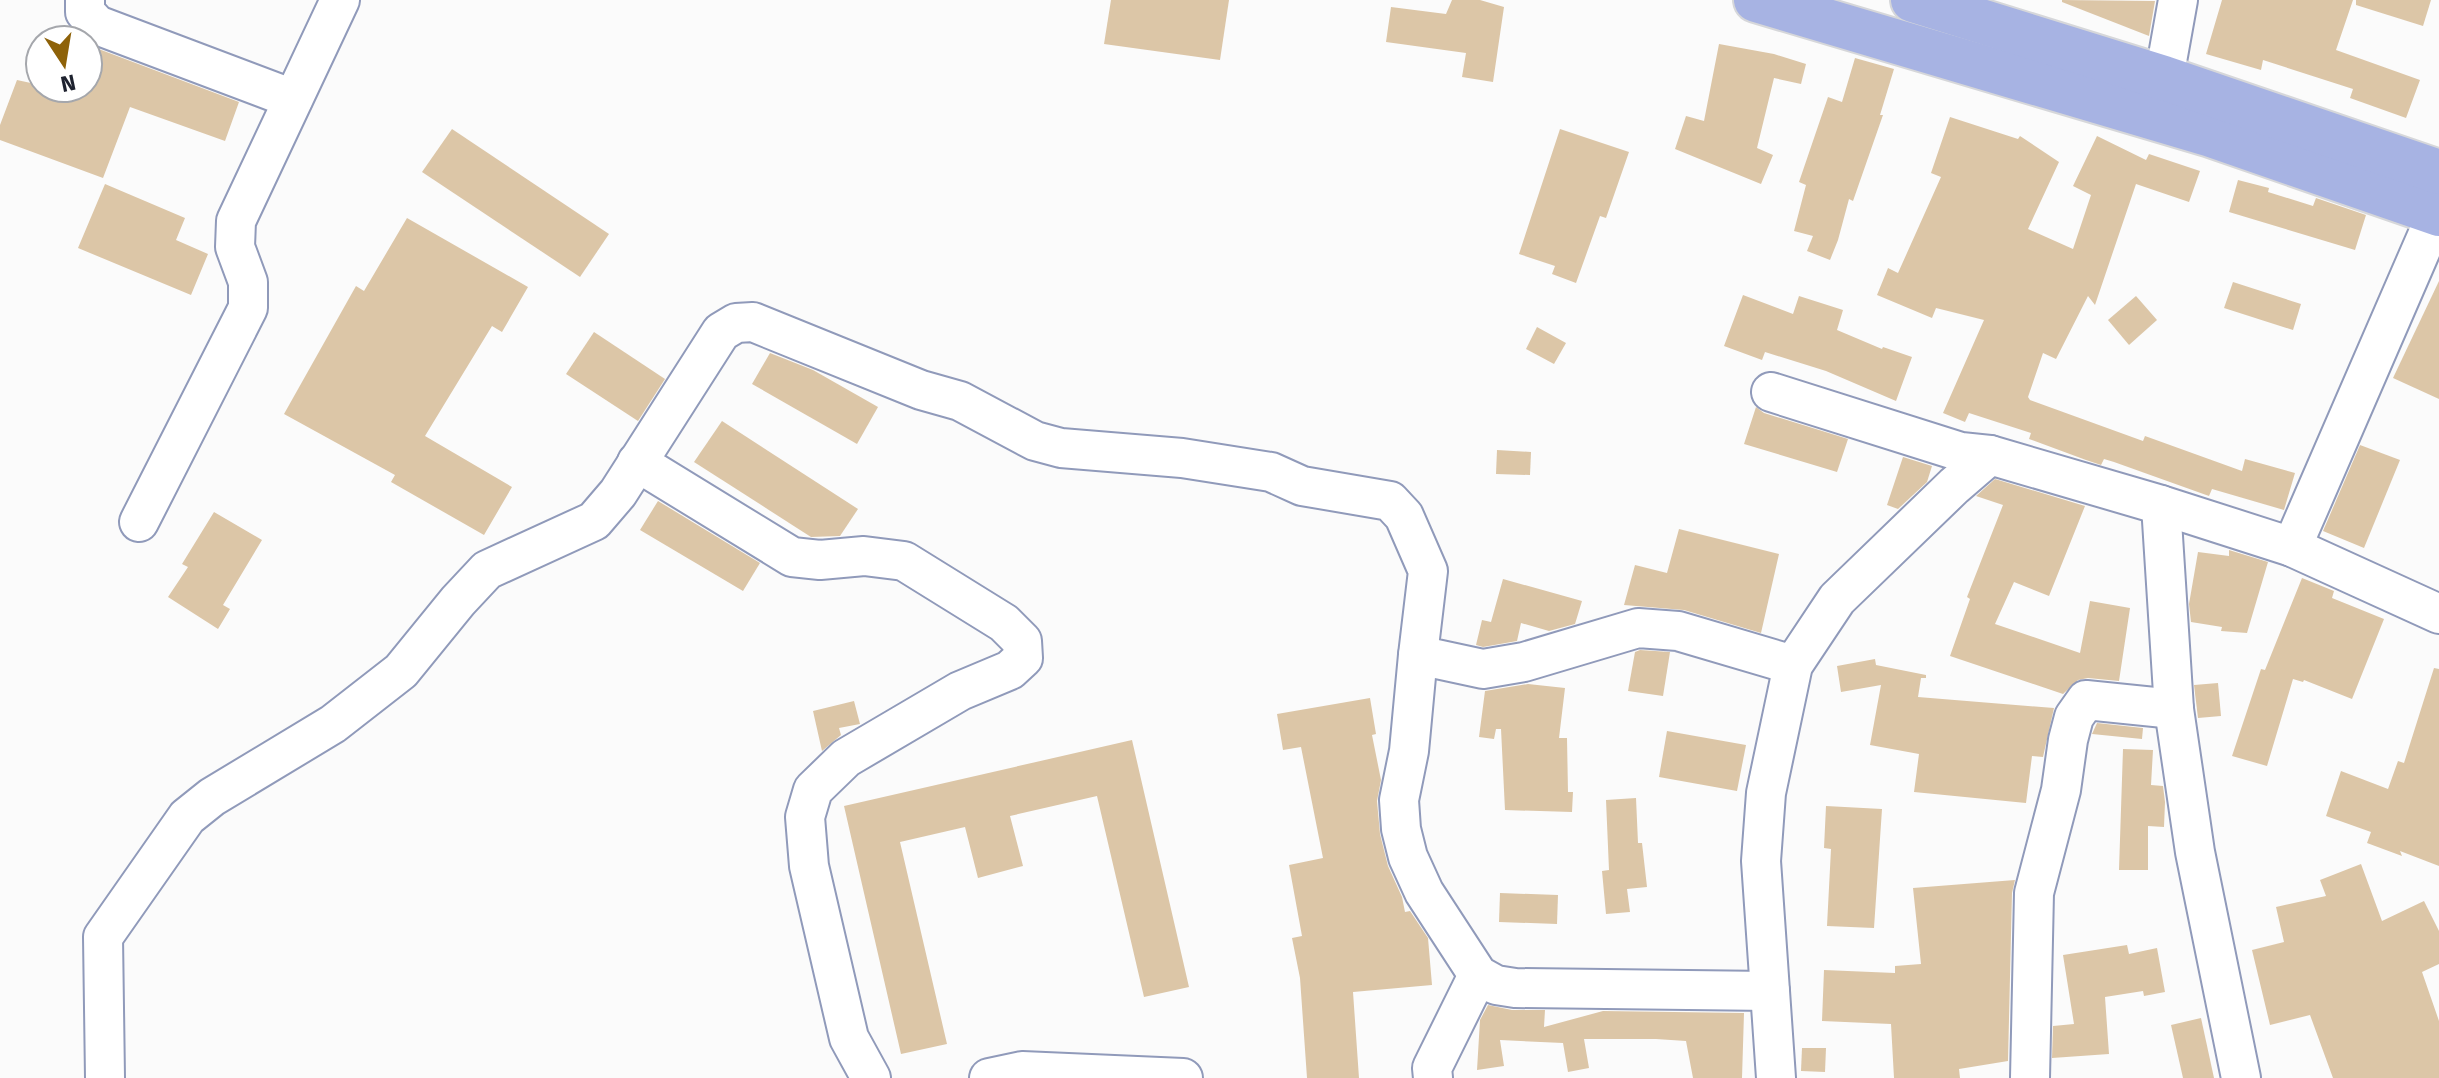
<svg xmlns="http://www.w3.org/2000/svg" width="2439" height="1078" font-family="'Fira Sans',sans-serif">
<rect width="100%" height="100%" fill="#fbfbfb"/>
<g fill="#dcc6a7">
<polygon points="1111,0 1229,0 1220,60 1104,44"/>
<polygon points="1452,0 1480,0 1504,7 1493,82 1462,77 1466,53 1386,42 1391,7 1446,14"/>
<polygon points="2062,0 2155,1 2149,36 2062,2"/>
<polygon points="2222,0 2353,0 2336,50 2420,80 2406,118 2350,98 2353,89 2263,60 2261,70 2206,54"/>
<polygon points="2356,0 2431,0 2423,26 2356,5"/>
<polygon points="1719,44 1774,54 1806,64 1801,84 1774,78 1757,148 1773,155 1761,184 1675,149 1686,116 1704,121"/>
<polygon points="88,45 239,102 225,141 130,107 103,178 0,140 0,125 17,80 40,85 40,88 88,88"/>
<polygon points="1855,58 1894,69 1880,115 1883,115 1853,201 1849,199 1838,240 1830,260 1807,251 1813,236 1794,231 1806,185 1799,182 1828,97 1842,102"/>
<polygon points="1950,117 2018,139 2020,136 2059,162 2028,229 2073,249 2091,195 2073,186 2097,136 2146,160 2149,154 2200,171 2189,202 2136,184 2095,305 2088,296 2056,359 2043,353 2028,397 2030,400 2143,441 2145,436 2242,471 2245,459 2295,473 2284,510 2212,489 2209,496 2114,462 2104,459 2101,465 2086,460 2029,439 2031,433 1969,413 1965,422 1943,413 1984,320 1936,308 1932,318 1877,295 1888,268 1898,273 1941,177 1931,173"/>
<polygon points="452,129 609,234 580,277 422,172"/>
<polygon points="1560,129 1629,152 1606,218 1600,216 1576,283 1552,274 1555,266 1519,254"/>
<polygon points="2238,180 2269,188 2268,192 2313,206 2316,198 2366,215 2355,250 2229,212"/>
<polygon points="105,184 185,218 176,240 208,254 191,295 78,248"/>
<polygon points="407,218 528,287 502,332 492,326 425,436 512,487 484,535 391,482 395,475 284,414 356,286 364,291"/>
<polygon points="2439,281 2439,399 2393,378"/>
<polygon points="2233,282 2301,304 2293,330 2224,308"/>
<polygon points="1743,295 1793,314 1799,296 1843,310 1837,330 1882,349 1883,347 1912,357 1896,401 1826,371 1765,352 1762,360 1724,346"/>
<polygon points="2136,296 2157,320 2129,345 2108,320"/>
<polygon points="1537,327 1566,343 1554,364 1526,349"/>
<polygon points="594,332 665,379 638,421 566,374"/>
<polygon points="770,353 813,370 878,407 857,444 752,384"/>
<polygon points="1756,407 1764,413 1848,439 1837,472 1744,444"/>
<polygon points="722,421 858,509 840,536 811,537 694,462"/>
<polygon points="2360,445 2400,460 2364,548 2323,531"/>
<polygon points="1497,450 1531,452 1530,475 1496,474"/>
<polygon points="1903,457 1932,466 1927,482 1898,509 1887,505"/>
<polygon points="1995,479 2085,506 2049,596 2014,582 1995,624 2080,653 2090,601 2130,608 2119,681 2088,678 2078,680 2063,694 1950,656 1970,599 1967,597 2003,505 1976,496"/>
<polygon points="658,501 760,563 743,591 640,530"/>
<polygon points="214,512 262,540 223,605 230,609 218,629 168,597 188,567 182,564"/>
<polygon points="1679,529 1779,554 1761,633 1684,610 1624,605 1635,565 1667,573"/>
<polygon points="2229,550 2268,562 2247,633 2221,631 2222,627 2191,622 2189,604 2198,552 2229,556"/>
<polygon points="2302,578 2334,591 2332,598 2384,619 2352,699 2304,680 2303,682 2293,679 2267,766 2232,756 2261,669 2265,670"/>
<polygon points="1503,579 1582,601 1575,624 1549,631 1521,623 1517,641 1483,647 1476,645 1482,620 1491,622"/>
<polygon points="1640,650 1670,652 1663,696 1628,691 1635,652"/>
<polygon points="1875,659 1876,665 1926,675 1926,678 1921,678 1918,697 2054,708 2043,757 2032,756 2026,803 1914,792 1919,754 1870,745 1881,685 1841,692 1837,666"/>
<polygon points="2434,668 2439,669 2439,866 2400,851 2402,856 2367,843 2371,832 2326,816 2341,771 2388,789 2398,761 2404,763"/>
<polygon points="2218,683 2221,716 2198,718 2194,685"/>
<polygon points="1528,684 1565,688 1559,738 1567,738 1568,792 1573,792 1572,812 1505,810 1501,729 1496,729 1494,739 1479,737 1485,691"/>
<polygon points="1370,698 1376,734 1372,735 1381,780 1377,801 1380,834 1388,866 1402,897 1405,912 1410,911 1428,938 1432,985 1353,992 1359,1078 1307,1078 1300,978 1292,938 1302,936 1289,865 1323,858 1301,747 1283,750 1277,714"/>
<polygon points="854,701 860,724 839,728 841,735 822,751 813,711"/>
<polygon points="2097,723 2143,728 2142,739 2092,734"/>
<polygon points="1667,731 1746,745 1737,791 1659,777"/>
<polygon points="1132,740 1189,987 1144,997 1097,796 1010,816 1023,866 978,878 965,827 900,842 947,1044 901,1054 844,806"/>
<polygon points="2123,749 2153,750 2151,785 2163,786 2165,802 2164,827 2148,826 2148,870 2119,870"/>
<polygon points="1636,798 1638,843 1642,843 1647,887 1627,889 1630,912 1606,914 1602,871 1609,870 1606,800"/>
<polygon points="1826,806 1882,809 1874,928 1827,926 1831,849 1824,848"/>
<polygon points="2361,864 2382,921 2424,901 2439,931 2439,964 2422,972 2439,1021 2439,1078 2333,1078 2310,1015 2270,1025 2252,950 2284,942 2276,907 2326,896 2320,880"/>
<polygon points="2015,880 2012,893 2008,1061 1959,1069 1960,1078 1894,1078 1891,1024 1822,1021 1824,970 1895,973 1895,966 1921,964 1913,888"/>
<polygon points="1500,893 1558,895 1557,924 1499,922"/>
<polygon points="2127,945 2129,954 2157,948 2165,992 2144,996 2143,991 2105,997 2109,1054 2052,1058 2053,1026 2074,1024 2063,955"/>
<polygon points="1488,1005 1512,1010 1545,1010 1544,1027 1603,1011 1744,1013 1742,1078 1693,1078 1686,1041 1656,1039 1584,1039 1589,1068 1568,1072 1563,1043 1500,1040 1504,1066 1477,1070 1480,1020"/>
<polygon points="2201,1018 2214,1078 2183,1078 2171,1025"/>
<polygon points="1802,1048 1826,1048 1825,1072 1801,1071"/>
</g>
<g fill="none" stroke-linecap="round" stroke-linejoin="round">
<defs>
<g id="minor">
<polyline points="85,0 85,12 97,25 293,99"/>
<polyline points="2164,78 2178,0"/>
<polyline points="1771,392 1961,452 1990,455 2161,505 2292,547 2439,614"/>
<polyline points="637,462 792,557 820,560 864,556 904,561 1004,623 1022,641 1023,658 1010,670 960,691 846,758 813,790 805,817 809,866 849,1038 871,1078"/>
<polyline points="2161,505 2174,709 2195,852 2241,1078"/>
<polyline points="139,522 248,308 248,282 235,247 236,221 340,0"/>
<polyline points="2292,547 2437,213"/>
<polyline points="1418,655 1409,751 1399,800 1401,829 1408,857 1424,892 1478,975 1496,985 1515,988 1770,991"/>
<polyline points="105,1078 103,937 187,817 212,797 333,724 401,671 458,601 487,570 594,521 618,493 721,332 736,323 753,322 921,390 960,401 1035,441 1061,448 1182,458 1271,472 1302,486 1390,501 1404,516 1428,571 1418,655 1483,669 1524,662 1638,628 1678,631 1793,665"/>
<polyline points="989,1078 1022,1071 1183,1078"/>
<polyline points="1433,1078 1432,1068 1478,975"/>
<polyline points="1776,1078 1761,861 1766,793 1793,665 1837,599 1954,486 1990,455"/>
<polyline points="2030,1078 2034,893 2061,790 2068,740 2074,717 2086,700 2174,709"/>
</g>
<g id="major">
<polyline points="1756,0 2211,135 2439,214"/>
<polyline points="1913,0 2164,78 2439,172"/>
</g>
</defs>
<use href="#minor" stroke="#909aba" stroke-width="42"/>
<use href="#major" stroke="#d6d7da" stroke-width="48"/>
<use href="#minor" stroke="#fff" stroke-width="38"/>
<use href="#major" stroke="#a7b3e3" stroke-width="44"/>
</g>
<g transform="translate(64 64) rotate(168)"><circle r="38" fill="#ffffff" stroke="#a5a7ac" stroke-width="2"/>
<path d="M0-6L14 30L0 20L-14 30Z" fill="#8e6209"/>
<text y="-12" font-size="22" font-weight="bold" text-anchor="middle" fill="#1e222f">N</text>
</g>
</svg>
